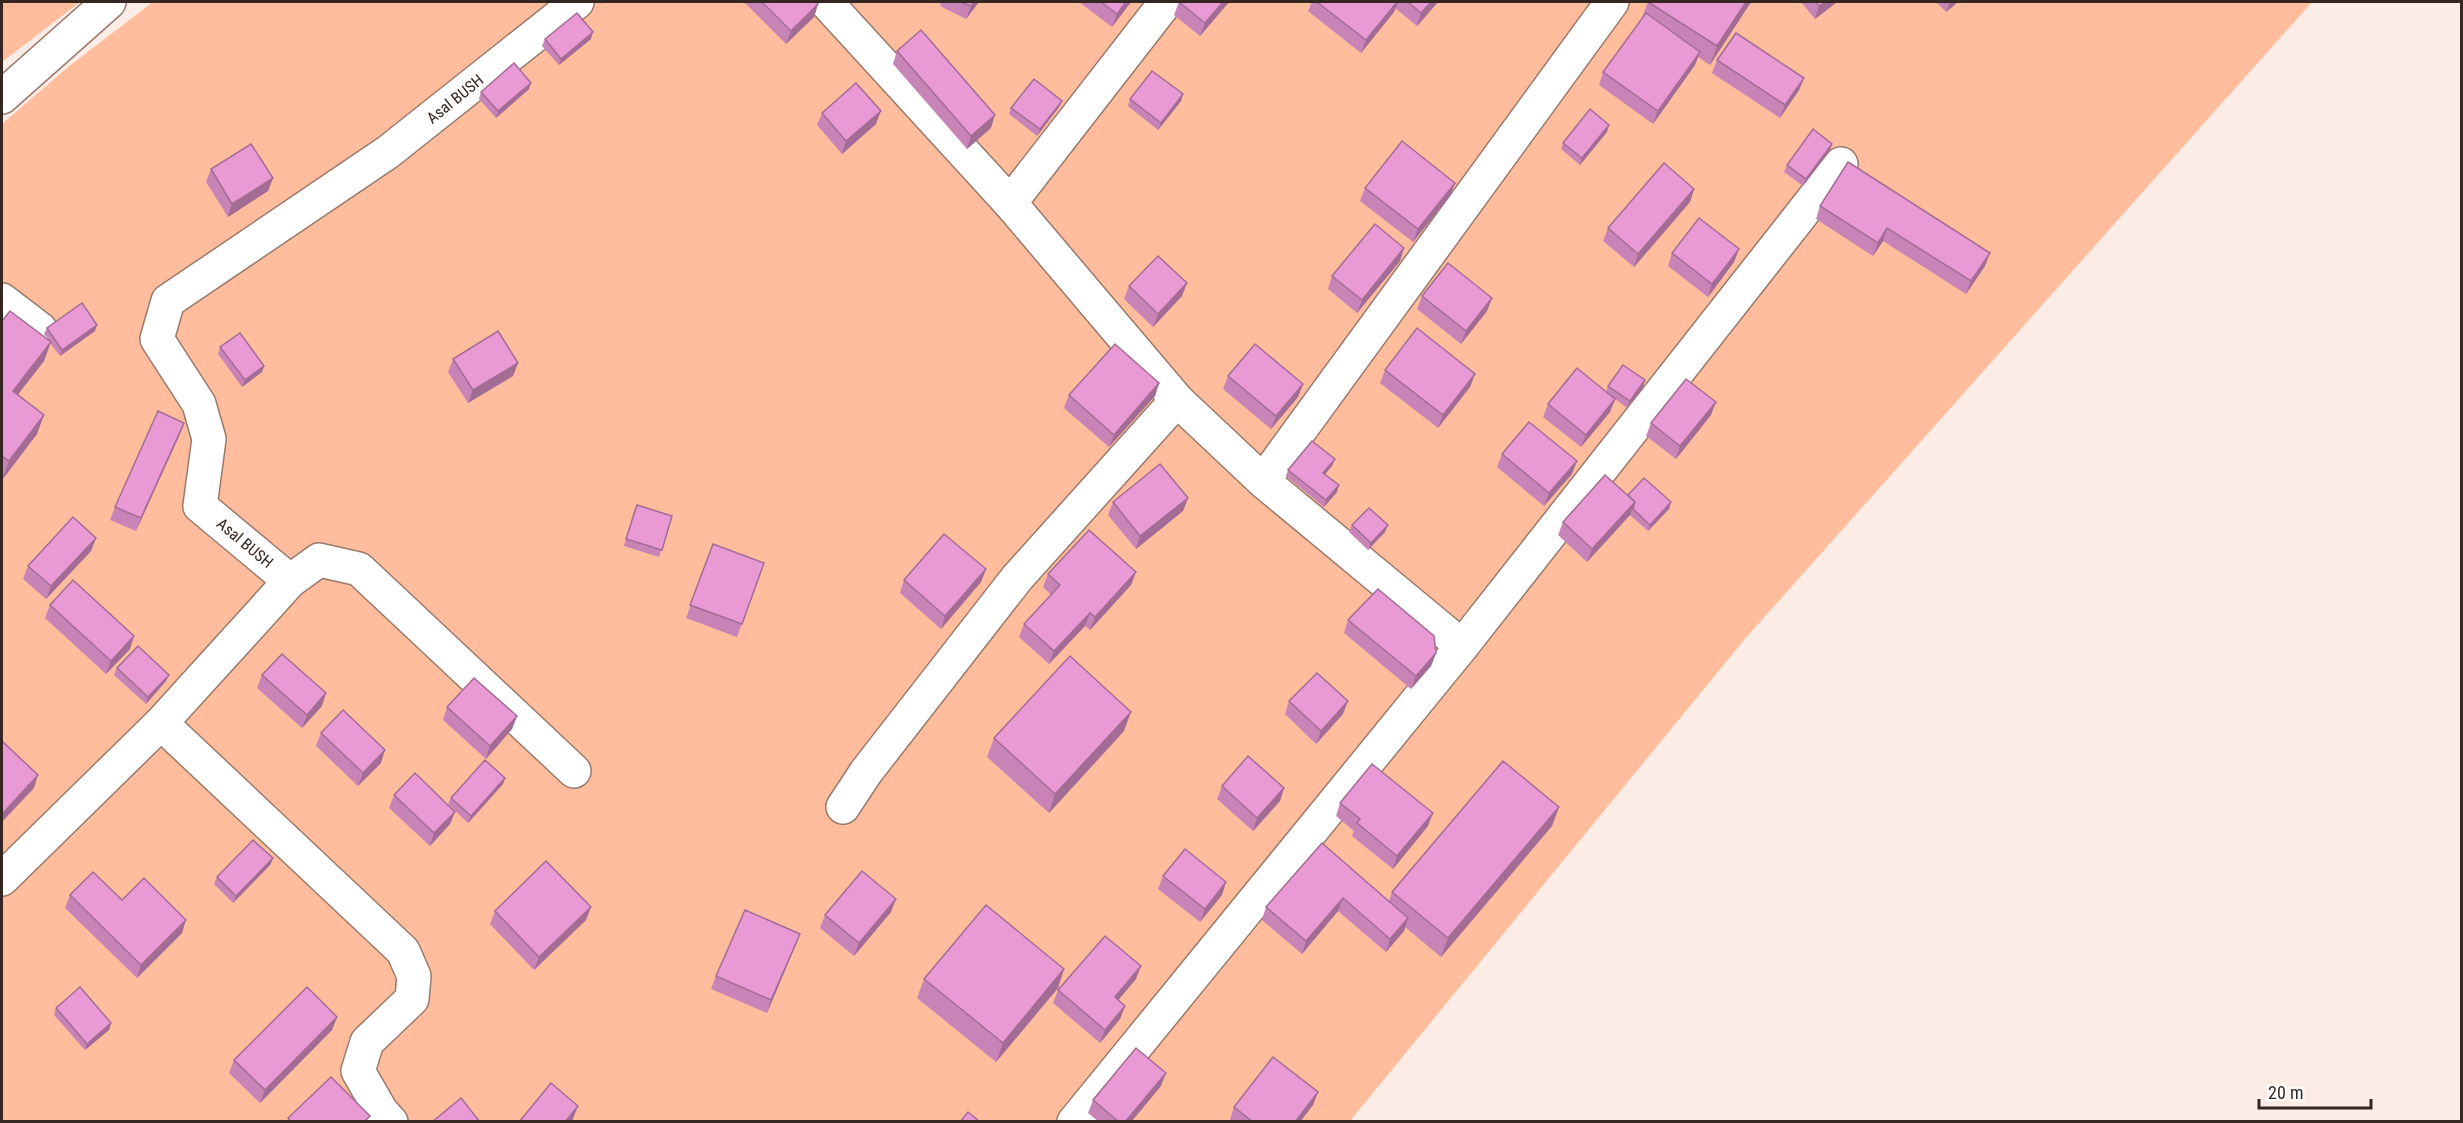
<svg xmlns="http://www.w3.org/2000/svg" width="2463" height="1123" font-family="'Roboto Condensed',sans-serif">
<rect width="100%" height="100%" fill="#fbece6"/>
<g fill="#ffbd9e">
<polygon points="2,2 80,2 2,62"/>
<polygon points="153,2 2312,2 1744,640 1350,1121 2,1121 2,124 68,67"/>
</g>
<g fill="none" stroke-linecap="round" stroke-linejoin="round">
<defs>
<g id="minor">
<polyline points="826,2 1010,203 1177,400 1263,481 1462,646"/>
<polyline points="2,97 109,2"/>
<polyline points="1010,203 1166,2"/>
<polyline points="2,300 40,329"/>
<polyline points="1263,481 1612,2"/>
<polyline points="290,581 319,560 359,569 574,771"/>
<polyline points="843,807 866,772 1017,578 1177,400"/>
<polyline points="2,879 161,723"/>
<polyline points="391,1122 381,1111 358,1071 367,1042 412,999 414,976 403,951 161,723 290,581 200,506 209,439 199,404 157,339 168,301 388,152 577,2"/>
<polyline points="1074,1122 1462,646 1841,164"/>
</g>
</defs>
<use href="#minor" stroke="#99796a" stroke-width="36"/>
<use href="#minor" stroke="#fff" stroke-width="33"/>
</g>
<g fill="#c884b6">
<polygon points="744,2 816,2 818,4 814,17 786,44"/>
<polygon points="941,2 979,2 966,19 940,6"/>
<polygon points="1079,2 1131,2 1112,27"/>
<polygon points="1179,2 1229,2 1200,36 1174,15"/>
<polygon points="1312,2 1438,2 1417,26 1395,8 1394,12 1361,53 1308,11"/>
<polygon points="1648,2 1751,2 1710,65 1698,57 1695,65 1653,124 1599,85 1603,72 1641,20"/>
<polygon points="1801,2 1837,2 1815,19"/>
<polygon points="1936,2 1958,2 1946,12"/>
<polygon points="545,39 591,39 559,65 542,46"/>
<polygon points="897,51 991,128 967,149 893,64"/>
<polygon points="1717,60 1804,78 1799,90 1780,118 1712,73"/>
<polygon points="529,89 496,118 479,99 481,92"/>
<polygon points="1183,94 1181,101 1158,130 1128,106 1130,99"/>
<polygon points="1062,101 1059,107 1037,136 1009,114 1011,108"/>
<polygon points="822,113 876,124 842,154 817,125"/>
<polygon points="1607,132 1580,165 1561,149 1563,143"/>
<polygon points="1832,144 1830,150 1803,186 1784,172 1787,165"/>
<polygon points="1848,162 1985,266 1966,294 1883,241 1873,256 1816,219 1820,206"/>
<polygon points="211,169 273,178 268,191 228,217 206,182"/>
<polygon points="1455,183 1450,196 1413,242 1360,201 1365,188"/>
<polygon points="1694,189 1690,202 1634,267 1603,241 1608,228"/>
<polygon points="1404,248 1400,261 1357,313 1328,289 1332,276"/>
<polygon points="1739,249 1734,262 1708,297 1668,266 1672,253"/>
<polygon points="1129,286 1182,296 1153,327 1124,299"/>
<polygon points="1422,296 1492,298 1487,311 1461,344 1417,309"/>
<polygon points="2,321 49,340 44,334 47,328 95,331 60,356 50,343 44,361 17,395 37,434 2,480"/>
<polygon points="220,347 264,366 262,372 242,387 218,354"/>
<polygon points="453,359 518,363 513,376 468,403 448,372"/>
<polygon points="1385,370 1475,374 1470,387 1438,428 1380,383"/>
<polygon points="1228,376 1303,384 1298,397 1271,429 1223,389"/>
<polygon points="1645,380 1643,387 1627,408 1615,399 1610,412 1581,447 1543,417 1548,404 1606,392 1608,386"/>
<polygon points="1159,383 1155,396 1109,447 1064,408 1069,395"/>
<polygon points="1711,415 1676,459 1646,436 1651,423"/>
<polygon points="184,423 179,436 136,531 110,520 115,507"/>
<polygon points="1502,454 1572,474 1544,506 1497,467"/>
<polygon points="1332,466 1325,474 1339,485 1337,492 1324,507 1286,476 1288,470"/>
<polygon points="1628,495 1669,509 1648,531 1630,515 1587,562 1558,535 1563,522"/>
<polygon points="1188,498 1183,511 1136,549 1108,515 1113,502"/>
<polygon points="634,511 672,516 659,557 624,546"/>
<polygon points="1352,525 1385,532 1368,550 1349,532"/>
<polygon points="96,538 91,551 46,599 23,579 28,566"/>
<polygon points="713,544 764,563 737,637 686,618"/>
<polygon points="986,569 981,582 941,629 900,593 904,580"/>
<polygon points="1136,572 1131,585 1090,630 1085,626 1049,664 1019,637 1024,624 1051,595 1043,587 1048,574"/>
<polygon points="50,605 134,636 130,649 106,674 45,618"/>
<polygon points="1348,620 1436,653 1431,666 1411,689 1344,633"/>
<polygon points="117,668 166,681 146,704 114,675"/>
<polygon points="262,675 322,706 302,728 257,688"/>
<polygon points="1289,701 1343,714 1316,744 1285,714"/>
<polygon points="447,707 517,716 512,729 486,759 443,720"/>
<polygon points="1124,731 1049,813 987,757 994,738"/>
<polygon points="321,733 381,763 358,786 316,746"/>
<polygon points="505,778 503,784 468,823 448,804 451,798"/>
<polygon points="1222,786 1284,788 1280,801 1253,831 1217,799"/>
<polygon points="394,795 455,812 450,824 430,846 389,808"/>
<polygon points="1340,803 1428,826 1393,869 1352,836 1354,831 1336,816"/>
<polygon points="1559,807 1552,826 1441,957 1405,927 1404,931 1386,952 1338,911 1302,954 1262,920 1266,907 1322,843 1389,901 1392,892"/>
<polygon points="273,858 270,865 233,903 214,884 217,877"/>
<polygon points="1163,876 1226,882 1222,895 1200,922 1158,889"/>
<polygon points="70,895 122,900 182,933 137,978 65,908"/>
<polygon points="591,907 586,920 534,970 490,924 495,911"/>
<polygon points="891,912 854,956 820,928 825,915"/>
<polygon points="800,934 767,1013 711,989 716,976"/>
<polygon points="1064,969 1058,988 996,1062 917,998 924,979"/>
<polygon points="1136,979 1118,1000 1125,1006 1120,1019 1100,1043 1053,1003 1058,990"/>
<polygon points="56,1008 111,1023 109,1030 85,1050 54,1015"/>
<polygon points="337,1017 332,1030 260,1103 229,1073 234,1060"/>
<polygon points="1161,1086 1131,1122 1099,1122 1088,1113 1093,1100"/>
<polygon points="1318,1092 1313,1105 1300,1122 1232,1122 1230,1120 1234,1107"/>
</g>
<g fill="#a36c94">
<polygon points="974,2 979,2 966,19 971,6"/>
<polygon points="1126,2 1131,2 1112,27 1117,14"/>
<polygon points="1223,2 1229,2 1200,36 1205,23"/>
<polygon points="1397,2 1398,2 1394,12 1361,53 1366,40"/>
<polygon points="1431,2 1438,2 1417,26 1421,13"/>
<polygon points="1746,2 1751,2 1710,65 1717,46"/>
<polygon points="1825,2 1837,2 1815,19 1819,6"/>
<polygon points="1950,2 1958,2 1946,12"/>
<polygon points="818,4 814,17 786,44 791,31"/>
<polygon points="593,32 591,39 559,65 561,59"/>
<polygon points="1700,52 1695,65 1653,124 1658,111"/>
<polygon points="1804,78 1799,90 1780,118 1785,105"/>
<polygon points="531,83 529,89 496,118 498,111"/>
<polygon points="1183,94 1181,101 1158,130 1161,123"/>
<polygon points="1062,101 1059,107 1037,136 1040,129"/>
<polygon points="881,111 876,124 842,154 846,141"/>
<polygon points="995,115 991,128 967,149 971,136"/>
<polygon points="1609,125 1607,132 1580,165 1582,158"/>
<polygon points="1832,144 1830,150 1803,186 1806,179"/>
<polygon points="273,178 268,191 228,217 232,204"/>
<polygon points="1455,183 1450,196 1413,242 1418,229"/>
<polygon points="1694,189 1690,202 1634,267 1638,254"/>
<polygon points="1887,228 1883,241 1873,256 1878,243"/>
<polygon points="1404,248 1400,261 1357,313 1362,300"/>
<polygon points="1739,249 1734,262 1708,297 1712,284"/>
<polygon points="1990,253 1985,266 1966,294 1971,281"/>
<polygon points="1187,283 1182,296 1153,327 1158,314"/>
<polygon points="1492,298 1487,311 1461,344 1466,331"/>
<polygon points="97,325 95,331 60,356 62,350"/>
<polygon points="51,342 44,361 6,410 13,391"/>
<polygon points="518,363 513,376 468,403 473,390"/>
<polygon points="264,366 262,372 242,387 245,380"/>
<polygon points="1475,374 1470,387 1438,428 1443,415"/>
<polygon points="1645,380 1643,387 1627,408 1630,401"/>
<polygon points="1159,383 1155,396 1109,447 1114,435"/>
<polygon points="1303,384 1298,397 1271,429 1276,416"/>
<polygon points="1615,399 1610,412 1581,447 1586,435"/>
<polygon points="1716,402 1711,415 1676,459 1680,446"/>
<polygon points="44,415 37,434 2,480 9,461"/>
<polygon points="184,423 179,436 136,531 141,518"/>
<polygon points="1335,459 1332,466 1321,479 1323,473"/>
<polygon points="1577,461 1572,474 1544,506 1549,493"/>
<polygon points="1339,485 1337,492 1324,507 1326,500"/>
<polygon points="1188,498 1183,511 1136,549 1140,536"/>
<polygon points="1635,502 1630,515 1587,562 1592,549"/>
<polygon points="1671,502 1669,509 1648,531 1650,525"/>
<polygon points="1388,525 1385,532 1368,550 1371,543"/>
<polygon points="96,538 91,551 46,599 51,586"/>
<polygon points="986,569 981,582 941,629 945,616"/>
<polygon points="1136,572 1131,585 1090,630 1095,617"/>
<polygon points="1090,613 1085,626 1049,664 1054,651"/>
<polygon points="134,636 130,649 106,674 111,661"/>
<polygon points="1436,653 1431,666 1411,689 1416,676"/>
<polygon points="169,675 166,681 146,704 148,697"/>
<polygon points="326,693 322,706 302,728 307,715"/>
<polygon points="1348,701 1343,714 1316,744 1321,731"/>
<polygon points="1131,712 1124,731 1049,813 1055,794"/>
<polygon points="517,716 512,729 486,759 490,746"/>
<polygon points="385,750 381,763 358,786 363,773"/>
<polygon points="38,775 34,788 2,822 2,817 3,813"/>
<polygon points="505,778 503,784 468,823 471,816"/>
<polygon points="1284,788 1280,801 1253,831 1257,818"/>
<polygon points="1559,807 1552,826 1441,957 1448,938"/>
<polygon points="455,812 450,824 430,846 434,833"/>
<polygon points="1433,813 1428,826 1393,869 1397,856"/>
<polygon points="273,858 270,865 233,903 236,896"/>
<polygon points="1226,882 1222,895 1200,922 1205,909"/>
<polygon points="1343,898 1338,911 1302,954 1306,941"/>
<polygon points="896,899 891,912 854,956 859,943"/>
<polygon points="591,907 586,920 534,970 539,957"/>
<polygon points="1408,918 1404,931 1386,952 1390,939"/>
<polygon points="186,920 182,933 137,978 141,965"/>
<polygon points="800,934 795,947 767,1013 771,1000"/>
<polygon points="1141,966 1136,979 1110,1010 1115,997"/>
<polygon points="1064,969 1058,988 996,1062 1003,1043"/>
<polygon points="1125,1006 1120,1019 1100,1043 1105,1030"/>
<polygon points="337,1017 332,1030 260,1103 265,1090"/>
<polygon points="111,1023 109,1030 85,1050 87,1044"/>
<polygon points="1166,1073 1161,1086 1131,1122 1125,1122"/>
<polygon points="1318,1092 1313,1105 1300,1122 1295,1122"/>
<polygon points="578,1106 573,1119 571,1122 565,1122"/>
</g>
<g fill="#e99ad4" stroke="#a36c94" stroke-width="1.5">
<polygon points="762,2 816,2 818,4 791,31"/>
<polygon points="961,2 974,2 971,6"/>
<polygon points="1101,2 1126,2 1117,14"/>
<polygon points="1179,2 1223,2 1205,23"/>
<polygon points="1317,2 1397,2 1366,40"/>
<polygon points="1408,2 1431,2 1421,13"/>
<polygon points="1648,2 1746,2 1717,46"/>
<polygon points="1816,2 1825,2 1819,6"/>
<polygon points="577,13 593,32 561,59 545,39"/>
<polygon points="1646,13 1700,52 1658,111 1603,72"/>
<polygon points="921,30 995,115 971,136 897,51"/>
<polygon points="1736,33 1804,78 1785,105 1717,60"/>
<polygon points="514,63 531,83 498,111 481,92"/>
<polygon points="1152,71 1183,94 1161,123 1130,99"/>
<polygon points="1034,79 1062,101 1040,129 1011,108"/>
<polygon points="856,83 881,111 846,141 822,113"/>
<polygon points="1590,109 1609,125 1582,158 1563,143"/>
<polygon points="1813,129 1832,144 1806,179 1787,165"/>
<polygon points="1402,141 1455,183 1418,229 1365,188"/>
<polygon points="251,144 273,178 232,204 211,169"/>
<polygon points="1848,162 1990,253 1971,281 1887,228 1878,243 1820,206"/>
<polygon points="1664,163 1694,189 1638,254 1608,228"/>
<polygon points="1699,218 1739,249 1712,284 1672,253"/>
<polygon points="1375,224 1404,248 1362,300 1332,276"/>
<polygon points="1158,256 1187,283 1158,314 1129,286"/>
<polygon points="1448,263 1492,298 1466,331 1422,296"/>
<polygon points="82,303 97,325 62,350 47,328"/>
<polygon points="10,311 51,342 13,391 44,415 9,461 2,456 2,321"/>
<polygon points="1417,328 1475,374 1443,415 1385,370"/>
<polygon points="498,331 518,363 473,390 453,359"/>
<polygon points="240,333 264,366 245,380 220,347"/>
<polygon points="1115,344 1159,383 1114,435 1069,395"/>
<polygon points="1255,344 1303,384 1276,416 1228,376"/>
<polygon points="1623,365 1645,380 1630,401 1608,386"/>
<polygon points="1577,368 1615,399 1586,435 1548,404"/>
<polygon points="1686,379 1716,402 1680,446 1651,423"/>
<polygon points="158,411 184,423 141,518 115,507"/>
<polygon points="1529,422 1577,461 1549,493 1502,454"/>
<polygon points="1312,441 1335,459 1323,473 1339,485 1326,500 1288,470"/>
<polygon points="1160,464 1188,498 1140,536 1113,502"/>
<polygon points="1605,475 1635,502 1592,549 1563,522"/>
<polygon points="1644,478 1671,502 1650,525 1633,509 1635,502 1628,495"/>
<polygon points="637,505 672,516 662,550 626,539"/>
<polygon points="1369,508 1388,525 1371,543 1352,525"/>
<polygon points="73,517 96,538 51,586 28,566"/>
<polygon points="1089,530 1136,572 1095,617 1090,613 1054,651 1024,624 1060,585 1048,574"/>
<polygon points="944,534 986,569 945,616 904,580"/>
<polygon points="713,544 764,563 742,624 690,605"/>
<polygon points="73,580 134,636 111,661 50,605"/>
<polygon points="1378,589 1434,636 1436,653 1416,676 1348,620"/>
<polygon points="138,646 169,675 148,697 117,668"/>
<polygon points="282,654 326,693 307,715 262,675"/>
<polygon points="1070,656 1131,712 1055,794 994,738"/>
<polygon points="1317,673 1348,701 1321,731 1289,701"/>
<polygon points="474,678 517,716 490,746 447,707"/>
<polygon points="343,710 385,750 363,773 321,733"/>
<polygon points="2,741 38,775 3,813 2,811"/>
<polygon points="1248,756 1284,788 1257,818 1222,786"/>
<polygon points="485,760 505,778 471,816 451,798"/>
<polygon points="1503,761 1559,807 1448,938 1392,892"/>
<polygon points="1372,764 1433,813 1397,856 1357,823 1360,819 1340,803"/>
<polygon points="415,773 455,812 434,833 394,795"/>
<polygon points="253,840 273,858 236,896 217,877"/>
<polygon points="1322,843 1408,918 1390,939 1343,898 1306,941 1266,907"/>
<polygon points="1185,849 1226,882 1205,909 1163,876"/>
<polygon points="546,861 591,907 539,957 495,911"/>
<polygon points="862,871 896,899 859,943 825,915"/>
<polygon points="93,872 122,900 144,878 186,920 141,965 70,895"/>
<polygon points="986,905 1064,969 1003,1043 924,979"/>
<polygon points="745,910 800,934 771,1000 716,976"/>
<polygon points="1105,936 1141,966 1115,997 1125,1006 1105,1030 1058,990"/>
<polygon points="80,987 111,1023 87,1044 56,1008"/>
<polygon points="307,987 337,1017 265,1090 234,1060"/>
<polygon points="1136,1048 1166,1073 1125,1122 1119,1122 1093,1100"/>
<polygon points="1273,1057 1318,1092 1295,1122 1253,1122 1234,1107"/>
<polygon points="331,1077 370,1116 364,1122 291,1122 288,1118"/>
<polygon points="551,1083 578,1106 565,1122 519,1122"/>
<polygon points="461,1098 480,1122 432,1122"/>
<polygon points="968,1112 980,1122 960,1122"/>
</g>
<g text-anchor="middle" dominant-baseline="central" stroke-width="5" stroke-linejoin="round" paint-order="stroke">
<g font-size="16" fill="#342721" stroke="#fdfdfd">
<text transform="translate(455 99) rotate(-39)">Asal BUSH</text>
<text transform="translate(245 543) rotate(40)">Asal BUSH</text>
</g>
</g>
<rect width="2463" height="1123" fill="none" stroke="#342721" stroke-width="6"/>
<path d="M2259 1099v9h112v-9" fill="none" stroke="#342721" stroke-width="3"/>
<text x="2268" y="1099" font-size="18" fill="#342721" stroke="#fdfdfd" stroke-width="4.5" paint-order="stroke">20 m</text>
</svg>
